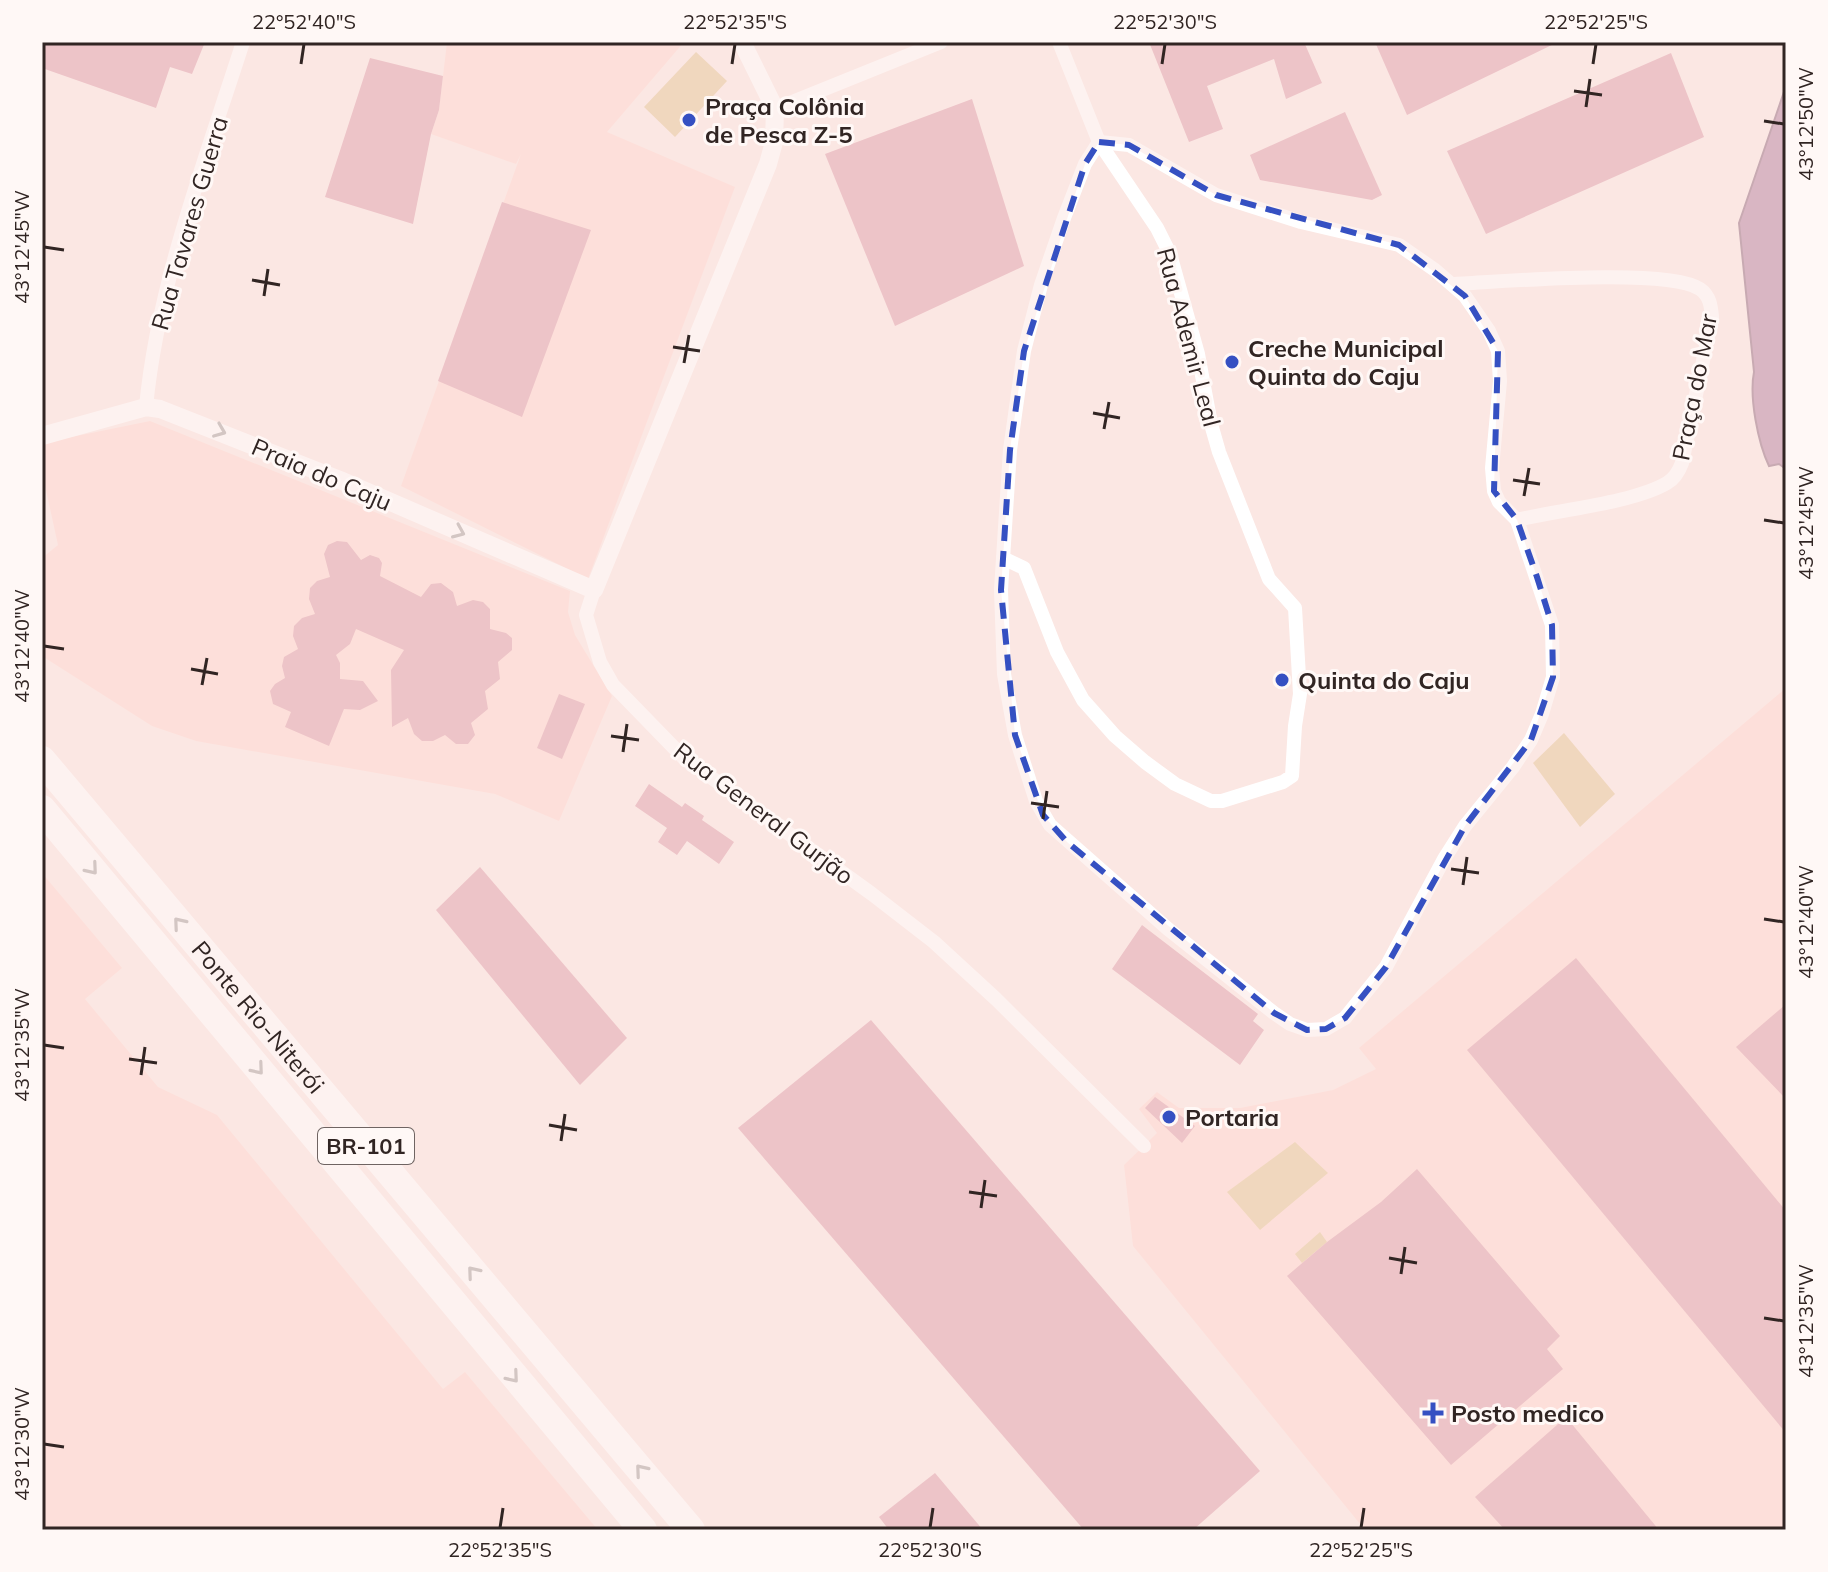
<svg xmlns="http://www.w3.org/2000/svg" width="1828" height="1572" font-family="Mulish,sans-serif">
<rect width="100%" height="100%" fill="#fbe7e3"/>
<g fill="#ffd6ce">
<polygon points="447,42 684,42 607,132 735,187 588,579 401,486 521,154 516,164 431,134 439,110"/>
<polygon points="150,421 570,591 568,612 575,635 612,696 559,821 495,794 196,741 152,726 42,656 42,558 58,545 42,472 42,443"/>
<polygon points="1786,688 1786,1530 1365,1530 1133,1246 1124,1165 1157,1133 1139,1109 1157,1092 1179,1108 1240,1108 1333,1090 1376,1069 1359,1048"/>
<polygon points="42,873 122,968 85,999 158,1087 217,1115 443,1389 465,1372 598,1530 42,1530"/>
</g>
<g fill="#e3c390">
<polygon points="696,52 727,81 675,137 644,107"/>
<polygon points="1564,733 1615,794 1580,827 1533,763"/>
<polygon points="1295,1142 1328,1173 1260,1230 1227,1192"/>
<polygon points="1320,1232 1327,1242 1302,1263 1295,1254"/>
</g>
<path fill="#b07a9b" stroke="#8a6077" stroke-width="2" d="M1786,86V469L1779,464L1769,466C1758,443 1749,397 1754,372L1739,223Z"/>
<g fill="#dc99a6">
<polygon points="42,42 205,42 192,74 170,67 156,108 42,68"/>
<polygon points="1149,42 1304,42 1322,83 1286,99 1274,59 1207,86 1223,129 1189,142"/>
<polygon points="1375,42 1558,42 1407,115"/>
<polygon points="1671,53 1704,137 1486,234 1447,151"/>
<polygon points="370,58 443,76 439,110 431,134 413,224 325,197"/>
<polygon points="972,99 1024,266 895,326 825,154"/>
<polygon points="1345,112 1382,195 1372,200 1260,180 1250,155"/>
<polygon points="502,202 591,230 522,417 438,381"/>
<polygon points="337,541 347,542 361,560 370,555 379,558 382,563 380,576 421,597 431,584 441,583 453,592 457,606 473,600 483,602 490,609 490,629 506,633 512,638 512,650 498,662 500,679 485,691 488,709 471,723 475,735 468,744 456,744 445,735 433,741 422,741 414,734 408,718 392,727 391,670 404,650 356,629 350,644 336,655 340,663 340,679 363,681 378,701 360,710 344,709 329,746 285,727 291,712 273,704 270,691 275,684 285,678 282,666 284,657 298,649 293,636 294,626 302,618 315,614 309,599 310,588 317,581 330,577 324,554 328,545"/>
<polygon points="559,694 585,704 562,759 537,748"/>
<polygon points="649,784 682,807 685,803 704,816 702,820 734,842 719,864 687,841 677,855 658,842 667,828 635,806"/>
<polygon points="480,867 627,1038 580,1085 436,910"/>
<polygon points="1142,925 1258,1014 1253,1021 1264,1030 1240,1065 1112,969"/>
<polygon points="1576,958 1786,1211 1786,1433 1467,1050"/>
<polygon points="1786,1004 1786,1099 1736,1047"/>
<polygon points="871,1020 1260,1471 1193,1530 1084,1530 738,1128"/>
<polygon points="1155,1097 1195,1126 1182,1143 1145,1108"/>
<polygon points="1417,1169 1560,1336 1547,1349 1563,1369 1451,1465 1287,1276 1327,1242 1381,1202"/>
<polygon points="1566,1417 1659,1530 1505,1530 1475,1497"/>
<polygon points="935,1473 983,1530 889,1530 879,1517"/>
</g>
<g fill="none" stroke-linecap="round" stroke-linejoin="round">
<g stroke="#fff" stroke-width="14">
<polyline points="775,109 941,42"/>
<polygon points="1099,142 1129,145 1216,195 1301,222 1399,245 1435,270 1465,296 1489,331 1498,351 1500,381 1492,468 1494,491 1499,502 1517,520 1552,625 1553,677 1542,714 1531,740 1513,767 1465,826 1444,859 1386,967 1345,1018 1326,1029 1307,1030 1290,1024 1274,1013 1168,929 1050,825 1036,801 1015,735 1004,674 1001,590 1010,450 1024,351 1041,285 1064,218 1085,164"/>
<path d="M1453,284C1499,282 1668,267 1700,289C1710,296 1711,306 1712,317L1682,463C1679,471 1674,479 1667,483C1633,503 1558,510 1517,520"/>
<path d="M146,407C158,282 205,161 243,42"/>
<polyline points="1003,558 1024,568 1057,652 1083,700 1115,736 1145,762 1175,784 1211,801 1222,801 1283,782 1292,776 1295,726 1300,694 1295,608 1269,579 1219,452 1211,424 1198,354 1170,254 1157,228 1099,142 1059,42"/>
<polyline points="594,590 586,615 600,662 613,685 683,757 872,894 934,942 996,999 1144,1146"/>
</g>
<polyline stroke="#fff" stroke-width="18" points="42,436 146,407 160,409 340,480 594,590 768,164 774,142 775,109 742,42"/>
<g stroke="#fff" stroke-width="28">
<path id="s1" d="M42,760L691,1530"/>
<polyline points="42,809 643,1530"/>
</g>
</g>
<defs><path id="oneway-chevron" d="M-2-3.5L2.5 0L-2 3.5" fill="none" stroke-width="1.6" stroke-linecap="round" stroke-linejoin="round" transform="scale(2)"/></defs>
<g stroke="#a29d9c">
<use href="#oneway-chevron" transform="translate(220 431) rotate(22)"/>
<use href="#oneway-chevron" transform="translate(459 532) rotate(23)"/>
<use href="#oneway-chevron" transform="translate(92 869) rotate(50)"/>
<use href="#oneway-chevron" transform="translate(179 923) rotate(-130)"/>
<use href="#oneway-chevron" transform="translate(258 1069) rotate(50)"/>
<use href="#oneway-chevron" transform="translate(473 1272) rotate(-130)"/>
<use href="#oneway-chevron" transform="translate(513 1377) rotate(50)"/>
<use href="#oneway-chevron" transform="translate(641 1470) rotate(-130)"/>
</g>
<path d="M0 0H1828V1572H0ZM1099,142L1129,145L1216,195L1399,245L1465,296L1498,351L1494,491L1517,520L1537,577L1552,625L1553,677L1531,740L1465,826L1386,967L1345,1018L1326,1029L1307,1030L1274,1013L1067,842L1043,815L1015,735L1001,590L1010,450L1024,351L1085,164Z" fill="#fbe7e3" fill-opacity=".55" fill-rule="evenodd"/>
<path fill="none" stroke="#3550c2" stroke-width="6" stroke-dasharray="16 10" stroke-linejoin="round" d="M1099,142L1129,145L1216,195L1399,245L1465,296L1498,351L1494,491L1517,520L1537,577L1552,625L1553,677L1531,740L1465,826L1386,967L1345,1018L1326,1029L1307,1030L1274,1013L1067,842L1043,815L1015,735L1001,590L1010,450L1024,351L1085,164Z"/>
<path fill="none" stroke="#312523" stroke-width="3" d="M301,64L304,44M732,64L735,44M1162,64L1165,44M1593,64L1596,44M1574,91L1602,95M1586,107L1590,79M1764,121L1784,124M44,247L64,250M252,280L280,285M264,296L268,269M673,347L700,351M684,363L689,335M1093,413L1120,418M1104,429L1109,402M1513,480L1540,484M1524,496L1529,468M1764,520L1784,523M44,646L64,649M191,669L218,674M202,685L207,658M611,736L639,740M623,752L627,724M1031,803L1059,807M1043,819L1047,791M1451,869L1479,873M1463,885L1467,857M1764,919L1784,922M44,1045L64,1048M129,1059L157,1063M141,1075L145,1047M549,1125L577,1130M561,1141L565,1114M969,1192L997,1196M981,1208L985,1180M1389,1258L1417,1263M1401,1274L1405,1247M1764,1318L1784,1321M44,1444L64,1447M500,1528L503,1508M930,1528L933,1508M1361,1528L1364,1508"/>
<g fill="#3550c2" stroke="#fff8f6" stroke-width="3">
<circle cx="689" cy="120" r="8"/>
<circle cx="1232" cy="362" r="8"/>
<circle cx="1282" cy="680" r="8"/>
<circle cx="1169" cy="1117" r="8"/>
<path d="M1429 1401h8v8h8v8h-8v8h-8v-8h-8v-8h8z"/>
</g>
<g text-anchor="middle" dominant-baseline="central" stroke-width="6" stroke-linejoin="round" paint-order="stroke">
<rect fill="#fff8f6" stroke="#6f6462" stroke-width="2" x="318" y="1128" width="96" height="36" rx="6"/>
<g font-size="22" font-weight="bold" fill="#312523">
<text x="366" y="1146">BR-101</text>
</g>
<g font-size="24" font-weight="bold" fill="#312523" stroke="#fff8f6" text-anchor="start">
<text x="705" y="106">Praça Colônia<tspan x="705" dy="28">de Pesca Z-5</tspan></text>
<text x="1248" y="348">Creche Municipal<tspan x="1248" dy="28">Quinta do Caju</tspan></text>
<text x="1298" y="680">Quinta do Caju</text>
<text x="1185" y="1117">Portaria</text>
<text x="1451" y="1413">Posto medico</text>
</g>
<g font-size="24" fill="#312523" stroke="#fff8f6">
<text transform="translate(189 223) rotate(-74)">Rua Tavares Guerra</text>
<text transform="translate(1189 337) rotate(75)">Rua Ademir Leal</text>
<text transform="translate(1694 387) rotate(-79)">Praça do Mar</text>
<text transform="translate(322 474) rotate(23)">Praia do Caju</text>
<text transform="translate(764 813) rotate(37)">Rua General Gurjão</text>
<text stroke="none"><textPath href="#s1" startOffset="336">Ponte Rio-Niterói</textPath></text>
</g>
</g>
<rect width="1828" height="1572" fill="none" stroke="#fff8f6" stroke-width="88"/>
<rect x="44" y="44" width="1740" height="1484" fill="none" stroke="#312523" stroke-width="3"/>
<g font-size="20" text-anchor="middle" fill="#312523">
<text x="304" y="29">22°52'40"S</text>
<text x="735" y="29">22°52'35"S</text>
<text x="1165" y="29">22°52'30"S</text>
<text x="1596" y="29">22°52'25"S</text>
<text transform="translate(1806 124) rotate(-90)" y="7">43°12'50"W</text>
<text transform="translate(22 247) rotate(-90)" y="7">43°12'45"W</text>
<text transform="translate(1806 523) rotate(-90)" y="7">43°12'45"W</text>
<text transform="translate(22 646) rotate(-90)" y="7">43°12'40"W</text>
<text transform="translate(1806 922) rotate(-90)" y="7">43°12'40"W</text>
<text transform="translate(22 1045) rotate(-90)" y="7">43°12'35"W</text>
<text transform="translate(1806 1321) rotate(-90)" y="7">43°12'35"W</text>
<text transform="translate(22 1444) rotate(-90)" y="7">43°12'30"W</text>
<text x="500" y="1557">22°52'35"S</text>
<text x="930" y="1557">22°52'30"S</text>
<text x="1361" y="1557">22°52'25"S</text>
</g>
</svg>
